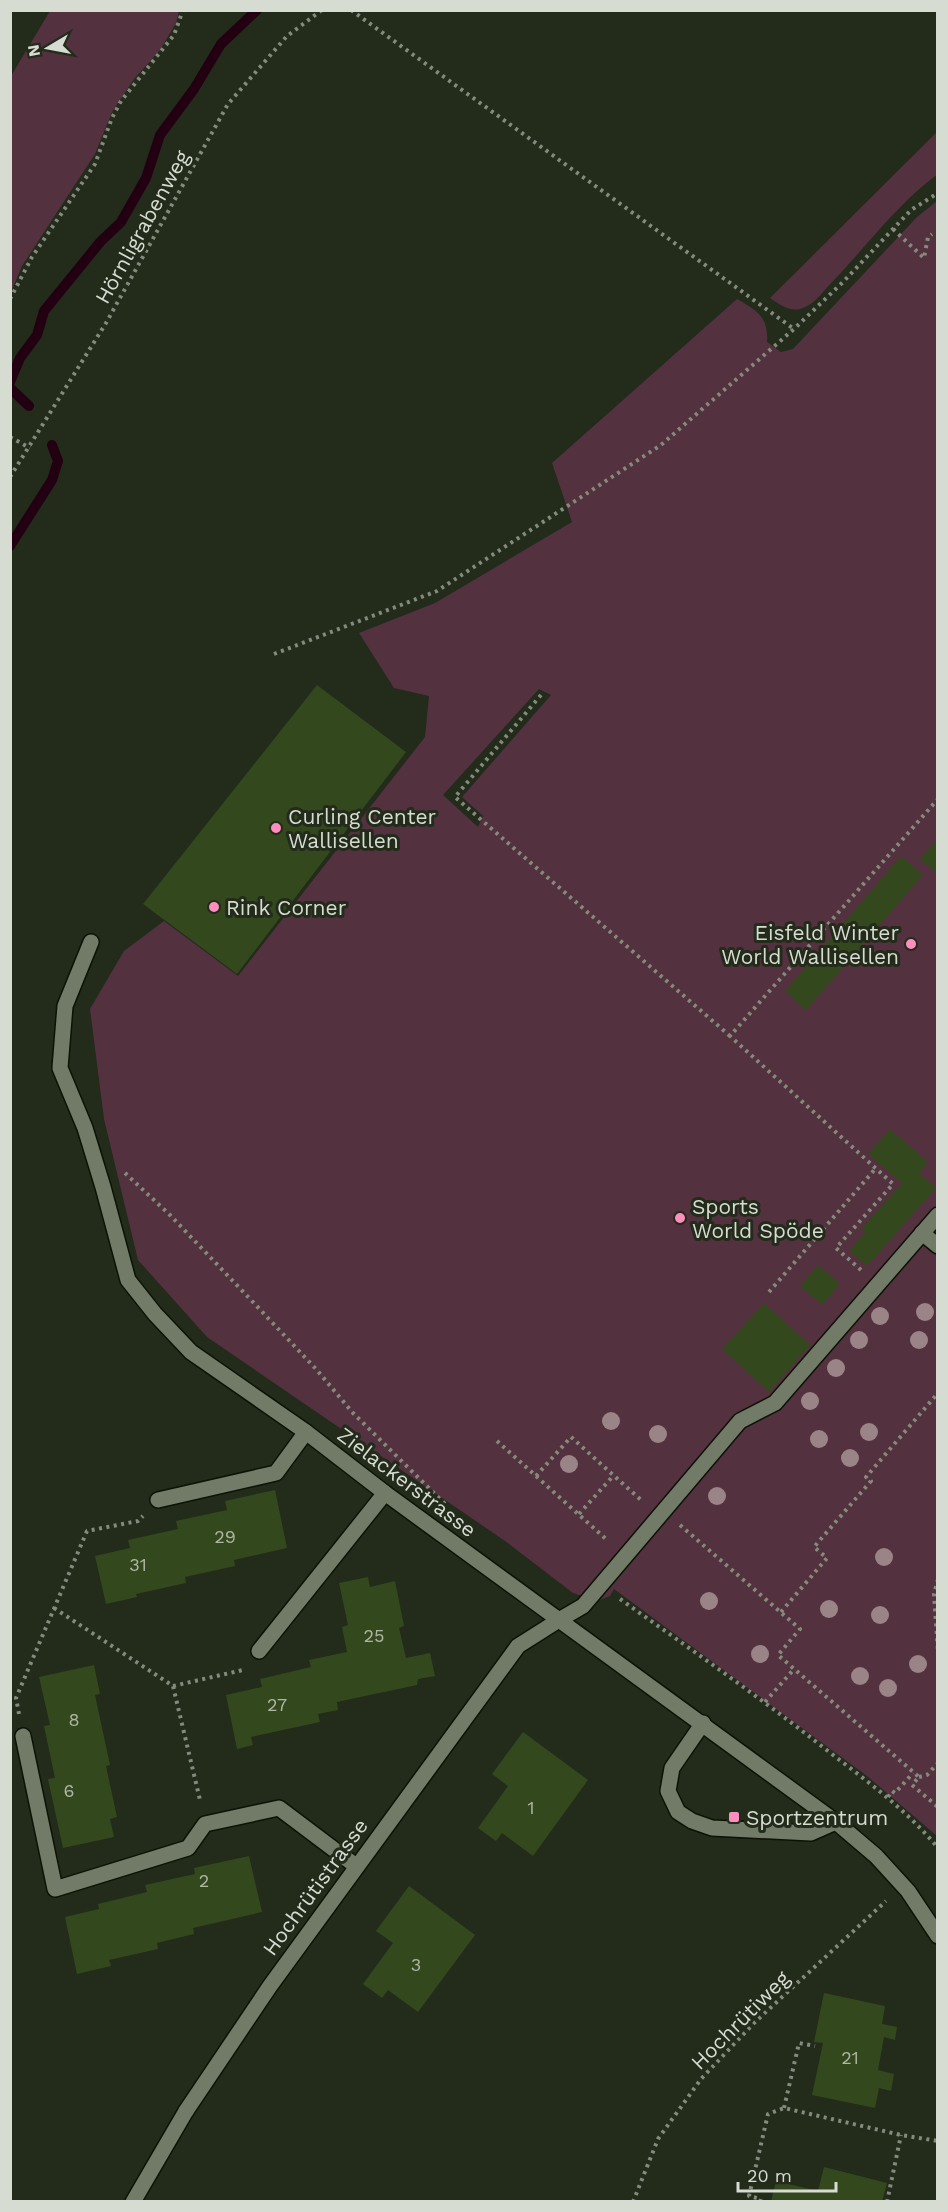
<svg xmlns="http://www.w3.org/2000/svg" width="948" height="2212" font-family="'Work Sans',sans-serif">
<rect width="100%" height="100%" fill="#232b1b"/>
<g fill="#53313f" fill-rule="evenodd">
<polygon points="50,11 179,11 176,23 160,50 134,79 112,112 95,154 22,266 11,292 11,76"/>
<path d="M937,132V175C901,200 865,248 834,280C825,289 815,304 803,308C791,313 780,305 770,298Z"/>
<path d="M937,201V1836L867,1776L614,1589L610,1596L597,1601L573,1593L505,1541L207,1337L138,1260L104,1119L90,1009L124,951L164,921L238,976L425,737L429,696L394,688L359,633L435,603L572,522L552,463L737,299C757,310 769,318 767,342L781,352L793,349L917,217ZM539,689L551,695L462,797L483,816L478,827L443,795Z"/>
</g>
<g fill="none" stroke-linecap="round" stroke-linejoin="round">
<g stroke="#230011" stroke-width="10">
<polyline points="10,382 20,358 37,335 44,311 101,241 121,222 146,178 160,135 194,89 221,44 257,10"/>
<polyline points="10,388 29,406"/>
<polyline points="10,546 52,480 58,461 52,445"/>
</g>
</g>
<g fill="#34481e">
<polygon points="317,685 406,752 237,974 143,904"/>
<polygon points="938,838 938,874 920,859"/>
<polygon points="901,856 923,875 806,1010 785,991"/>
<polygon points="890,1129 928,1162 919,1173 936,1188 867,1266 849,1251 865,1232 861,1229 902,1183 868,1154"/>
<polygon points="818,1265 840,1284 822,1305 800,1286"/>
<polygon points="764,1303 810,1345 769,1392 722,1349"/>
<polygon points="275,1490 287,1548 234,1560 235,1566 185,1577 186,1583 136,1594 137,1597 106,1604 95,1556 130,1548 128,1540 178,1529 176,1521 227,1510 225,1501"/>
<polygon points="368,1577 370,1587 395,1581 404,1626 399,1628 406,1658 430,1653 435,1676 418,1679 417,1685 337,1702 338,1710 318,1714 320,1722 251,1737 253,1745 237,1749 226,1695 262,1687 260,1679 311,1667 309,1660 347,1652 342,1627 348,1625 339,1583"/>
<polygon points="94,1665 100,1694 95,1695 110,1765 106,1766 117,1817 110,1819 114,1837 63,1848 48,1779 55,1778 44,1726 50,1725 39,1677"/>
<polygon points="523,1732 588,1780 533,1856 502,1833 496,1841 478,1828 508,1786 492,1774"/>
<polygon points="249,1856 262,1912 193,1928 194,1934 157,1943 158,1949 109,1960 111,1966 77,1974 65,1917 99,1909 98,1904 147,1892 145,1885 195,1874 194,1868"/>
<polygon points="409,1886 475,1935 418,2012 388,1990 382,1998 363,1984 393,1943 376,1931"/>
<polygon points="824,1993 885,2006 882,2024 897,2027 895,2040 884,2037 878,2070 894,2074 891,2091 879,2088 875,2108 812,2095 823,2043 814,2042"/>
<polygon points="824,2167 887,2183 882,2202 771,2202 776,2181 818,2191"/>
</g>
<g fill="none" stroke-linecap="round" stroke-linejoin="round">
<defs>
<g id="lane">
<polyline points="922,1233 938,1246"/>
<polyline points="158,1500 276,1473 306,1432"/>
<polyline points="559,1620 583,1606 740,1421 775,1403 938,1215"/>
<polyline points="259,1651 385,1493"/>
<polyline points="703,1723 672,1768 668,1791 678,1812 692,1821 712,1828 811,1833 836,1822"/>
<polyline points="23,1736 55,1889 188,1848 205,1824 279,1808 356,1866"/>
<polyline points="133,2202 186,2111"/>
</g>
<g id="street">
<polyline points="91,942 65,1006 60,1068 85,1128 103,1187 128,1280 155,1314 191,1352 306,1432 385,1493 836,1822 876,1856 908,1891 938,1936"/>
<polyline points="186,2111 270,1986 518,1646 559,1620"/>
</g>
</defs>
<use href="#lane" stroke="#0c1305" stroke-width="18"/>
<use href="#street" stroke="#0c1305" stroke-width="18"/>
<g stroke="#848a7d" stroke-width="4" stroke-dasharray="3 4.5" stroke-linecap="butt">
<polyline points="351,10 794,329"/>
<polyline points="893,229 924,258 928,237 932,234"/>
<polyline points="10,299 32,257 95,164 112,118 121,101 174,35 183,10"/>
<polyline points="10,437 30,448"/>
<polyline points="10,477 106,323 228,104 287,36 322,10"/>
<polyline points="274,654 437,591 661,445 794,329 843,282 911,210 938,193"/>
<polyline points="541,695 455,797 730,1036"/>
<polyline points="125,1173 170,1215 251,1300 316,1369 353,1413 445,1504"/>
<polyline points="861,1270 836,1248 893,1184 730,1036 938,799"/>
<polyline points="769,1292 876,1168"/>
<polyline points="497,1441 607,1540"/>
<polyline points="536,1476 571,1437 641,1500"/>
<polyline points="579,1514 614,1475"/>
<polyline points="680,1525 800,1629 778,1655 919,1777 912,1785 938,1807"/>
<polyline points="938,1579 934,1594 938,1652"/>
<path d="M620,1599C689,1648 758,1696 824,1748C864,1779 905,1808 938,1848"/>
<polyline points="54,1608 173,1686 200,1800"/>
<polyline points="781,1612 827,1558 814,1547 871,1481 866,1477 938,1393"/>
<polyline points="173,1686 243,1670"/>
<polyline points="765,1702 794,1669"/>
<polyline points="19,1714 16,1698 87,1531 138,1521 143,1516"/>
<polyline points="919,1777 927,1775 938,1763"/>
<polyline points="888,1797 892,1791 895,1793 913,1773"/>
<polyline points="784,2108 799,2043 815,2046"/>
<polyline points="633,2202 658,2139 701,2079 754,2023 886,1901"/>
<polyline points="760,2202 761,2199 749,2196 768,2114 784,2108 901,2135 938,2141"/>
<polyline points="887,2202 901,2135"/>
</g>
<use href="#lane" stroke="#717b68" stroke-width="15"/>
<use href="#street" stroke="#717b68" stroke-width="15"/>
</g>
<g fill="#9b8487">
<circle cx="925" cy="1312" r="9"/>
<circle cx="880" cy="1316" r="9"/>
<circle cx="859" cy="1340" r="9"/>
<circle cx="919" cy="1340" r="9"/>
<circle cx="836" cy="1368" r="9"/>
<circle cx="810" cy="1401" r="9"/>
<circle cx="611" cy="1421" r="9"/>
<circle cx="869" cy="1432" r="9"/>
<circle cx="658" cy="1434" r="9"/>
<circle cx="819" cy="1439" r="9"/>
<circle cx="850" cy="1458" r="9"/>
<circle cx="569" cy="1464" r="9"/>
<circle cx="717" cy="1496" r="9"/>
<circle cx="884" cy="1557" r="9"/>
<circle cx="709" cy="1601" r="9"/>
<circle cx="829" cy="1609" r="9"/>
<circle cx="880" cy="1615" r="9"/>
<circle cx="760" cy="1654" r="9"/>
<circle cx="918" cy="1664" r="9"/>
<circle cx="860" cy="1676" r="9"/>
<circle cx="888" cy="1688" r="9"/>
</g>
<g fill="#fd8ebe" stroke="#232b1b" stroke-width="2">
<circle cx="276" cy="828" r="6"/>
<circle cx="214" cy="907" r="6"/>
<circle cx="911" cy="944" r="6"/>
<circle cx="680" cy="1218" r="6"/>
<rect x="728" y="1811" width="12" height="12" rx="3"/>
</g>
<g text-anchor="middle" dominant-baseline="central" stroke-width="6" stroke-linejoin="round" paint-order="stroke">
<g font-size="18" fill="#aeb7a5">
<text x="225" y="1536">29</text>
<text x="138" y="1564">31</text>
<text x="374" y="1635">25</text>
<text x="277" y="1704">27</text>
<text x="74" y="1719">8</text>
<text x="69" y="1790">6</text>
<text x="531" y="1807">1</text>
<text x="204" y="1880">2</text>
<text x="416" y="1964">3</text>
<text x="850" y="2057">21</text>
</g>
<g font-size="21" fill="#d7dcd2" stroke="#232b1b">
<text transform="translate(142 227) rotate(-61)">Hörnligrabenweg</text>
<text transform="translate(407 1482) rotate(37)">Zielackerstrasse</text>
<text transform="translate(315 1887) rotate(-54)">Hochrütistrasse</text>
<text transform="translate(740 2020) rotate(-45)">Hochrütiweg</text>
</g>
<g font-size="21" fill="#d7dcd2" stroke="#232b1b" text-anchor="start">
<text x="288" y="816">Curling Center<tspan x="288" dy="24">Wallisellen</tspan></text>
<text x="226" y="907">Rink Corner</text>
<text x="899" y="932" text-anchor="end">Eisfeld Winter<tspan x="899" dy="24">World Wallisellen</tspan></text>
<text x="692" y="1206">Sports<tspan x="692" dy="24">World Spöde</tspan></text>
<text x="746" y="1817">Sportzentrum</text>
</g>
</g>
<rect width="948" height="2212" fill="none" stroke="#d7dcd2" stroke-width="24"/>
<g transform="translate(48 48) rotate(260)" stroke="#232b1b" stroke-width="4.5" paint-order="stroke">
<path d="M0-4.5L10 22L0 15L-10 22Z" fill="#d7dcd2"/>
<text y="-9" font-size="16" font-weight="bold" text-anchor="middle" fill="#d7dcd2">N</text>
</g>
<path d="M738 2182v9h98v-9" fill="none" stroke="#d7dcd2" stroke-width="3"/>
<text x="747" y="2182" font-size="18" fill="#d7dcd2" stroke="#232b1b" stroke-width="4.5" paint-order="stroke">20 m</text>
</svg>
